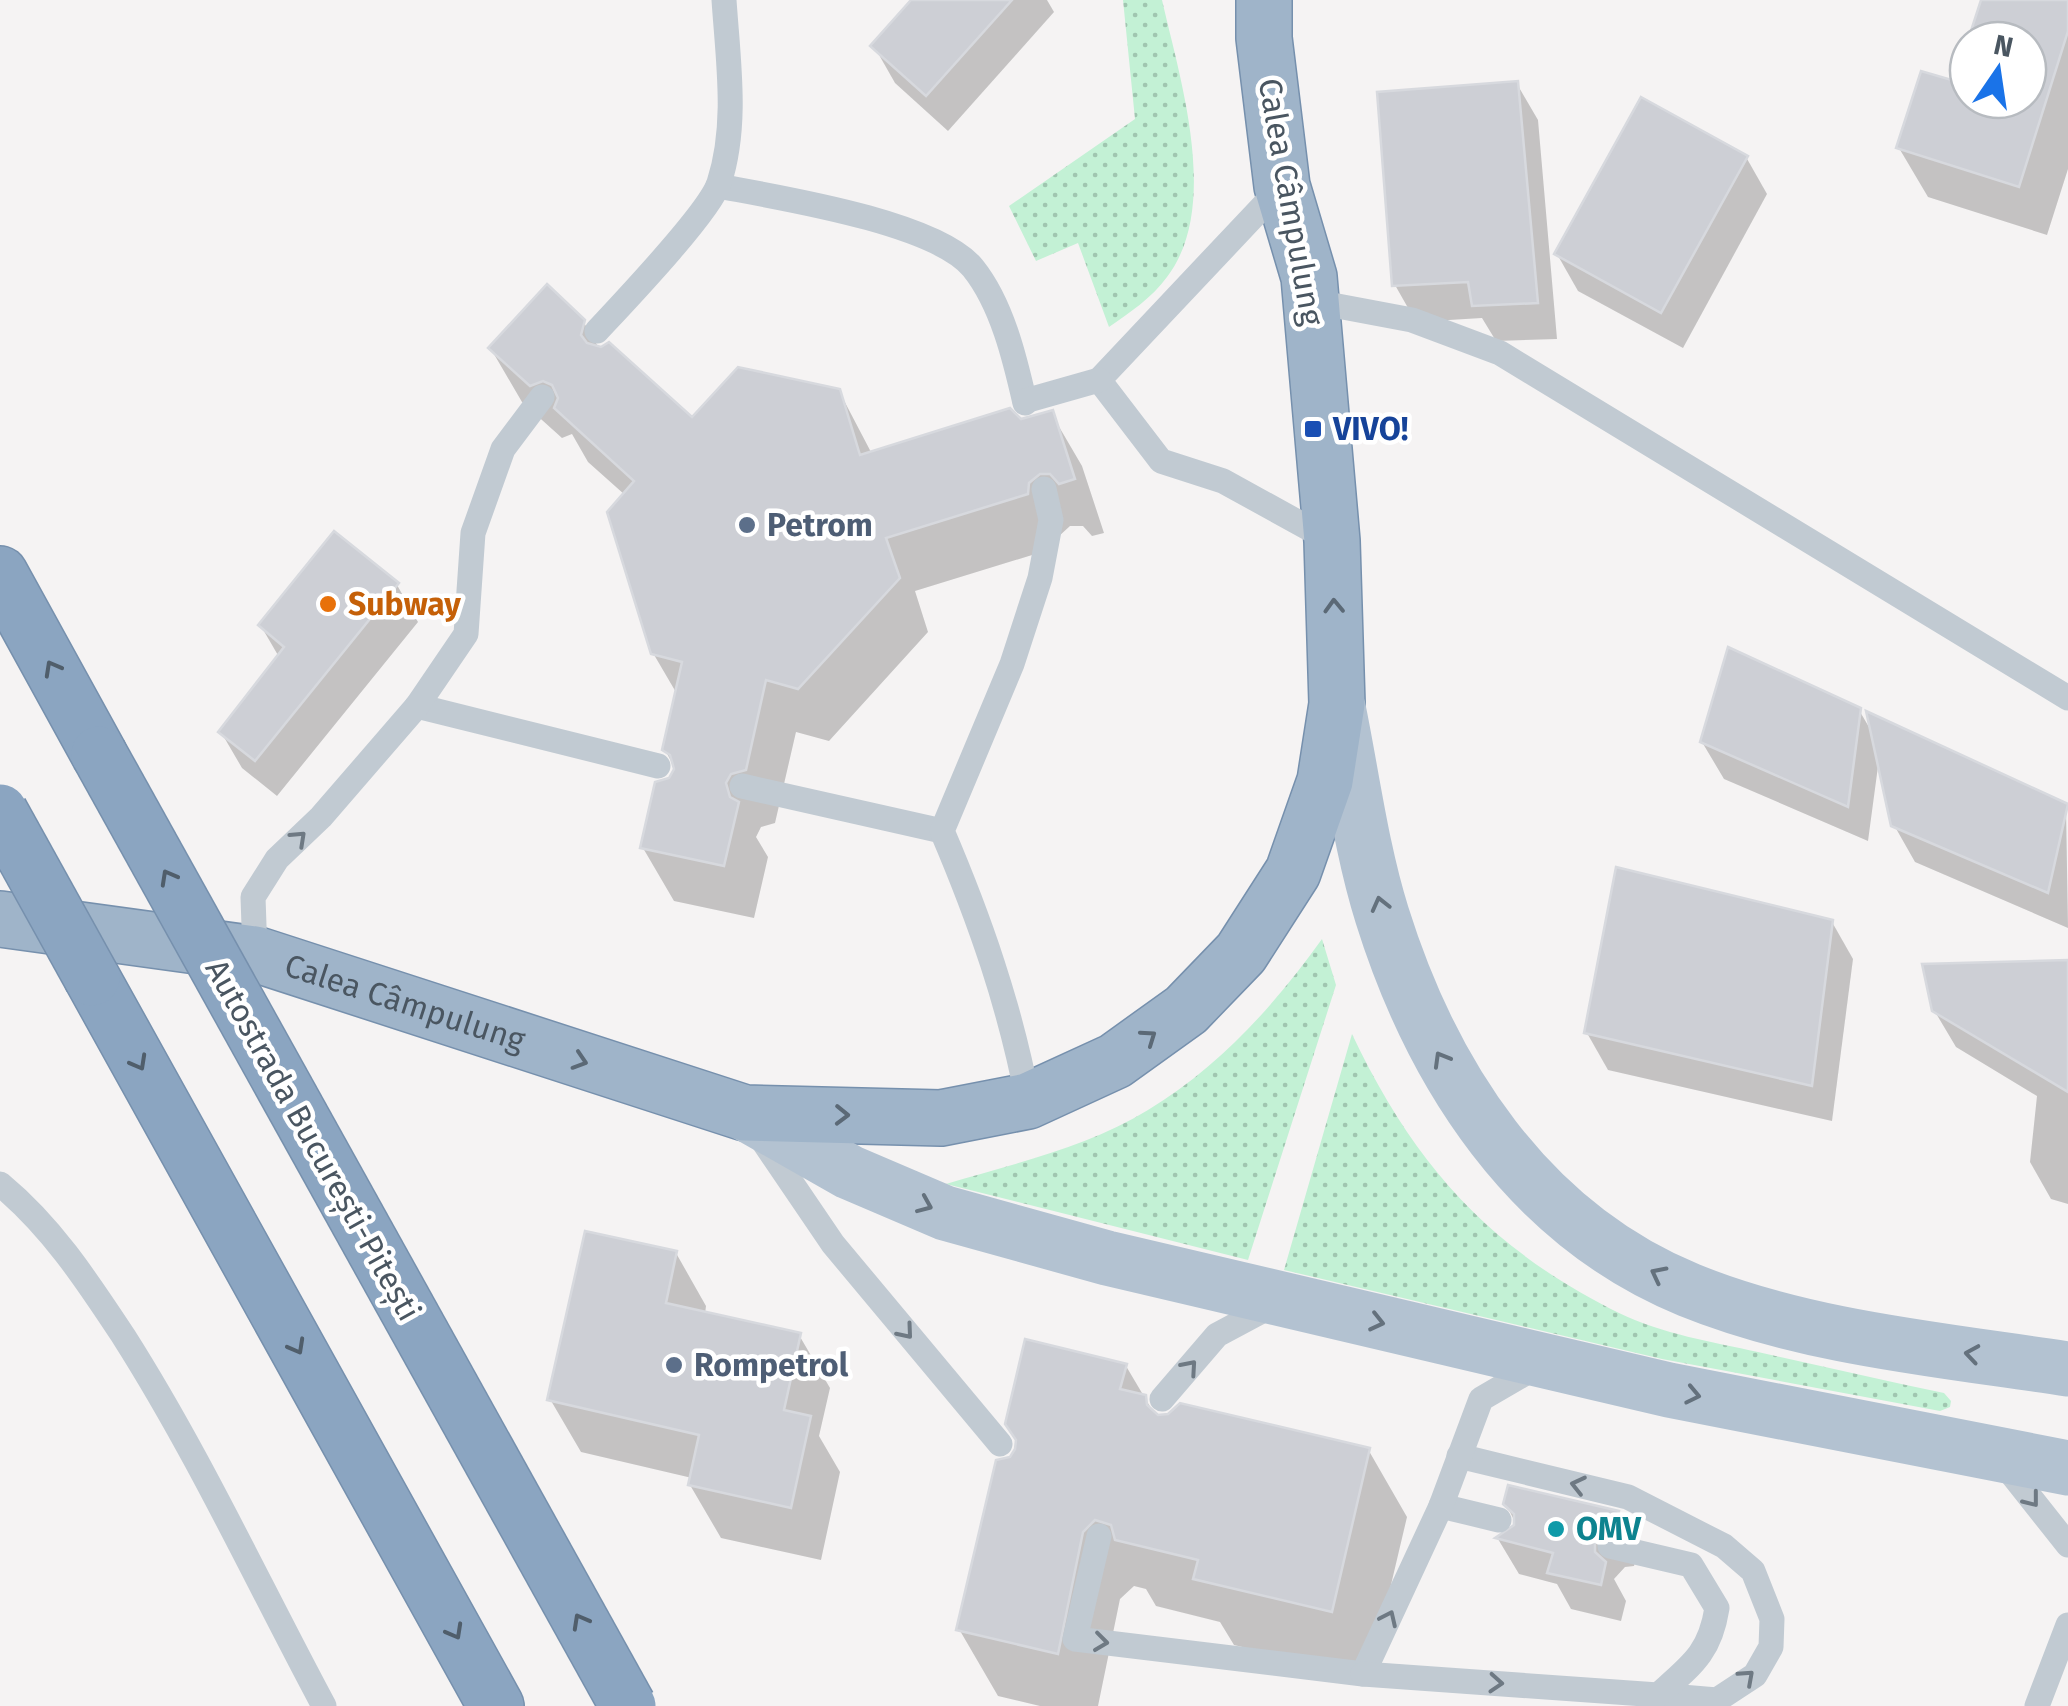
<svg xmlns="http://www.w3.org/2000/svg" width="2068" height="1706" font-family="'Fira Sans',sans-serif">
<defs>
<pattern id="green-dots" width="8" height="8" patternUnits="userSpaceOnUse" patternTransform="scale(2.5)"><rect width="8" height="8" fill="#c3f1d5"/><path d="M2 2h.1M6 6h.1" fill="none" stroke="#a0c6b0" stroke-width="1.8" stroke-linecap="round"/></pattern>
</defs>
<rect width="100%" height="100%" fill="#f5f3f3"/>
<g fill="url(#green-dots)">
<path d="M1123,0H1162C1180,79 1221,206 1167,277C1152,298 1129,313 1109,327L1078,243L1036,261L1009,206L1135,119Z"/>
<path d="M1322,939L1336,985L1248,1260L946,1184C1013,1164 1088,1147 1148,1110C1219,1067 1274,1006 1322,939Z"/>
<path d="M1352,1034C1413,1163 1489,1249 1619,1313C1662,1334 1713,1342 1758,1352C1820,1366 1882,1380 1944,1393L1951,1401L1950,1407L1940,1411L1662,1359L1284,1270Z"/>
</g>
<g fill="#0003">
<polygon points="915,0 1047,0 1054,12 948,131 895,83 874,46"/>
<polygon points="1983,0 2068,0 2068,169 2047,235 1928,197 1899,148 1957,85 1968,49 1968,100 2028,100 2028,40 1971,40"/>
<polygon points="1517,84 1538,120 1557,339 1496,341 1482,318 1416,322 1395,285"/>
<polygon points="1746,157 1767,194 1683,348 1578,291 1557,254"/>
<polygon points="583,321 600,350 692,421 839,391 872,454 1051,413 1082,466 1104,533 1092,536 1083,526 1070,526 1058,537 1058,547 915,591 928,632 829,741 796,732 775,823 761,827 756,837 768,857 754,918 674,901 643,848 676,770 665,750 677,694 653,653 625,495 588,462 572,434 562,438 522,402 491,349"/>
<polygon points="397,585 418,622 277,796 242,768 221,732 279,657 261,626"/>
<polygon points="1859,710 1873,734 2066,806 2068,928 1915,862 1894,825 1879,759 1868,841 1724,779 1702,742"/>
<polygon points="1832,922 1853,959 1832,1121 1608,1070 1587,1033"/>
<polygon points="2068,962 2068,1204 2051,1199 2030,1162 2037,1096 1956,1047 1934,1010"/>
<polygon points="676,1253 706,1306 705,1314 799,1335 830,1388 819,1436 840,1472 821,1560 721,1538 690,1485 692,1478 581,1452 550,1399"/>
<polygon points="1126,1366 1155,1415 1369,1451 1407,1517 1369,1678 1234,1645 1220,1622 1156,1606 1146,1589 1134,1586 1120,1599 1098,1706 1040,1706 998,1696 959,1629 1011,1459"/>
<polygon points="1506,1504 1617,1514 1638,1550 1634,1566 1625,1567 1614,1579 1626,1601 1621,1621 1571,1609 1557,1584 1519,1574 1498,1539 1517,1526"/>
</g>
<g fill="#cdcfd5" stroke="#d7d9de" stroke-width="2.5">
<polygon points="911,0 1012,0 926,96 870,46"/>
<polygon points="1981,0 2068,0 2068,31 2019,187 1896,148 1921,71 1955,81 1968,41 1968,100 2028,100 2028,40 1968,40"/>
<polygon points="1518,81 1538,303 1472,306 1468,282 1392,286 1377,92"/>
<polygon points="1641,97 1748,156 1661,313 1554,254"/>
<polygon points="547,284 585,320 581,335 587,343 601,347 609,342 692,417 738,367 840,389 860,455 1010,408 1021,419 1053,410 1075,479 1059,484 1050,474 1040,474 1029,483 1028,494 886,538 900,578 798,689 766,680 746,770 731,774 726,783 730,797 739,802 724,866 640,848 655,782 669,778 674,769 670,755 662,750 682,662 651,654 607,512 634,481 554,408 558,398 552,385 543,381 530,386 488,348"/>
<polygon points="334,531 399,583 255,761 218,732 284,647 258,625"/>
<polygon points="1728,647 1861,708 1848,807 1700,742"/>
<polygon points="1866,711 2068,804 2048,893 1891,826"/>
<polygon points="1616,867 1833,920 1812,1086 1584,1033"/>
<polygon points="2068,960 2068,1092 1932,1011 1922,964"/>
<polygon points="585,1231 677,1251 666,1303 801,1333 784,1410 811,1416 791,1508 688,1485 699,1435 547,1400"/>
<polygon points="1025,1339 1127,1364 1120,1389 1146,1395 1147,1405 1158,1415 1168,1414 1180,1403 1370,1448 1332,1612 1193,1579 1198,1560 1115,1540 1111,1525 1095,1520 1083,1532 1058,1654 956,1630 996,1460 1010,1457 1015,1449 1016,1440 1005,1424"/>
<polygon points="1508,1485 1619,1511 1614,1530 1604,1531 1595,1541 1595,1552 1606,1562 1601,1585 1547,1573 1553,1553 1495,1538 1514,1525 1514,1514 1503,1504"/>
</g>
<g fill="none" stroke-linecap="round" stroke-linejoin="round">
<defs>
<g id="trunk">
<path id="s1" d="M0,919L255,954L745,1113L941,1118L1028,1101L1115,1061L1186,1010L1241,953L1293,872L1325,781L1337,704L1332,541L1309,277L1282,186L1264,38V0"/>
</g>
<g id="motorway">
<polyline points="0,574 99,754"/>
<polyline points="92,978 496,1706"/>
</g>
</defs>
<use href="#trunk" stroke="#7690ad" stroke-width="58"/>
<use href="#motorway" stroke="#7690ad" stroke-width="58"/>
<g stroke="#c1cad2" stroke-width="25">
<path d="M718,186C776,197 936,222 973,268C1002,304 1015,359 1025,403"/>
<polyline points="1282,186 1099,380 1161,461 1223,481 1332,541"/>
<polyline points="1311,301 1412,320 1500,353 2068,698"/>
<path d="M597,331C623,303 709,213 719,183C738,125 728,60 724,0"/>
<polyline points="1025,401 1099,380"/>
<polyline points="417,706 658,766"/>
<polyline points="742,786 942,831"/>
<polyline points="255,954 253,897 277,859 321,817 417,706 466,634 473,533 503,449 542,397"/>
<path d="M1028,1101C1010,1006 980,920 942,831L1012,664L1040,578L1051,520L1044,489"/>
<polyline points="761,1138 833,1244 1000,1444"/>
<path d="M0,1184C52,1227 87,1281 124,1337C199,1455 258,1583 324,1706"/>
<polyline points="1162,1399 1217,1335 1275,1304"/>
<polyline points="1459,1456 1628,1497 1724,1546 1753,1571 1772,1619 1771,1647 1755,1675 1717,1700 1658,1695"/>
<polyline points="2003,1463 2068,1545"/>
<polyline points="1441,1506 1499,1520"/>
<polyline points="1099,1536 1075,1639 1363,1674 1441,1506 1481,1399 1541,1364"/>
<path d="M1363,1674L1658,1695C1692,1665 1710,1653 1717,1608L1691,1565L1610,1546"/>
<polyline points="2037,1706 2068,1625"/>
</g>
<g stroke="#b3c2d1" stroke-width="55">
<path d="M1338,707C1352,775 1361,848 1382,915C1432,1075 1528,1224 1689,1290C1807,1338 1943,1350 2068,1369"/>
<polyline points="745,1113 849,1172 945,1213 1107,1258 1669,1390 2068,1468"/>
</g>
<use href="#trunk" stroke="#9fb4c9" stroke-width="55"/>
<use href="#motorway" stroke="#8ba5c1" stroke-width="55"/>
<defs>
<g id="motorway-bridge">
<polyline points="99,754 628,1706"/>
<polyline points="0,812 92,978"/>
</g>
</defs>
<use href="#motorway-bridge" stroke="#7690ad" stroke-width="58" stroke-linecap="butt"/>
<use href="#motorway-bridge" stroke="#8ba5c1" stroke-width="55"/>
</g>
<defs><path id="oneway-chevron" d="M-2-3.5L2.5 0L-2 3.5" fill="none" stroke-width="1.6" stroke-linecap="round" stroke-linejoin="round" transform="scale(2.5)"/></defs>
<g stroke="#5b6976">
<use href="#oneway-chevron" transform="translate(1334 606) rotate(-92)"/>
<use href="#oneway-chevron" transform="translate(1149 1037) rotate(-35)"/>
<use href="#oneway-chevron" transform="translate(580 1061) rotate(18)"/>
<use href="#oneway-chevron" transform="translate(842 1115) rotate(1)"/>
</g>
<g stroke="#505e6b">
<use href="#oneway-chevron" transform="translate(52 668) rotate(-119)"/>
<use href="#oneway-chevron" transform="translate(168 877) rotate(-119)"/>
<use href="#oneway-chevron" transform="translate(139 1063) rotate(61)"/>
<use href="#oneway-chevron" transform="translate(297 1347) rotate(61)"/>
<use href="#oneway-chevron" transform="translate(580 1621) rotate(-119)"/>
<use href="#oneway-chevron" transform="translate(455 1632) rotate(61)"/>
</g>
<g stroke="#6e7983">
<use href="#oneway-chevron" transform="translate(299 838) rotate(-43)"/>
<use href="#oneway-chevron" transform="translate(906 1332) rotate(50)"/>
<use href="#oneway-chevron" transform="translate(1190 1367) rotate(-49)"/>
<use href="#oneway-chevron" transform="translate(1578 1485) rotate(-167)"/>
<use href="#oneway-chevron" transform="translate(2032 1500) rotate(52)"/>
<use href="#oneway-chevron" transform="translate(1389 1618) rotate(-65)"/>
<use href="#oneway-chevron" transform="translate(1101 1642) rotate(7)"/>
<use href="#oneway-chevron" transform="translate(1747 1677) rotate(-42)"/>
<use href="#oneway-chevron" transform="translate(1496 1683) rotate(4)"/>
</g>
<g stroke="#64717d">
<use href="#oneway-chevron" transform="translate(1380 904) rotate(-104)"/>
<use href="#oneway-chevron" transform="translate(1441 1059) rotate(-120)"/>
<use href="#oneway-chevron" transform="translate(925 1205) rotate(23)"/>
<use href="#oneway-chevron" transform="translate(1658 1274) rotate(-153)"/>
<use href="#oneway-chevron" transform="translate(1377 1322) rotate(13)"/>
<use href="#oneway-chevron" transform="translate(1972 1354) rotate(-171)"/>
<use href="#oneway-chevron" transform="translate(1693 1395) rotate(12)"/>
</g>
<rect fill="#1a4fb4" stroke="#fff" stroke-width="4" x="1303" y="419" width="20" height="20" rx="5"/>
<g fill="#5c6f8a" stroke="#fff" stroke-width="4">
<circle cx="747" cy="525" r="10"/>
<circle cx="674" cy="1365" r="10"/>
</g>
<circle fill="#e8710a" stroke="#fff" stroke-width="4" cx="328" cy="604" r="10"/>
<circle fill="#0f9aa8" stroke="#fff" stroke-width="4" cx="1556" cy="1529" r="10"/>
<g text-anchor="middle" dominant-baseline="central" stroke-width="9" stroke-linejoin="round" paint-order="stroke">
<g font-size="32" fill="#4a5661" stroke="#fff">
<text transform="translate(1291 202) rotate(80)">Calea Câmpulung</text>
<text stroke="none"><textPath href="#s1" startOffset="415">Calea Câmpulung</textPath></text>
<text transform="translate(313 1140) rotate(61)">Autostrada București-Pitești</text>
</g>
<g font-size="32" font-weight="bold" fill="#164399" stroke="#fff" text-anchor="start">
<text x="1333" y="429">VIVO!</text>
</g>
<g font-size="32" font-weight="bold" fill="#4e5e75" stroke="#fff" text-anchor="start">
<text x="767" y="525">Petrom</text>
<text x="694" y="1365">Rompetrol</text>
</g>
<g font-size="32" font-weight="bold" fill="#c56008" stroke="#fff" text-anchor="start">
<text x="348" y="604">Subway</text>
</g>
<g font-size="32" font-weight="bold" fill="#0d838f" stroke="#fff" text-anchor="start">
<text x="1576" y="1529">OMV</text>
</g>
</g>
<g transform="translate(1998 70) rotate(13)"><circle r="48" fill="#ffffff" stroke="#b7bbc0" stroke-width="2.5"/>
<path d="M0-8L18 38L0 25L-18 38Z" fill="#1a73e8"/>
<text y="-15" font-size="28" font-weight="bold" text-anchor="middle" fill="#4a5661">N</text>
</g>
</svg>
